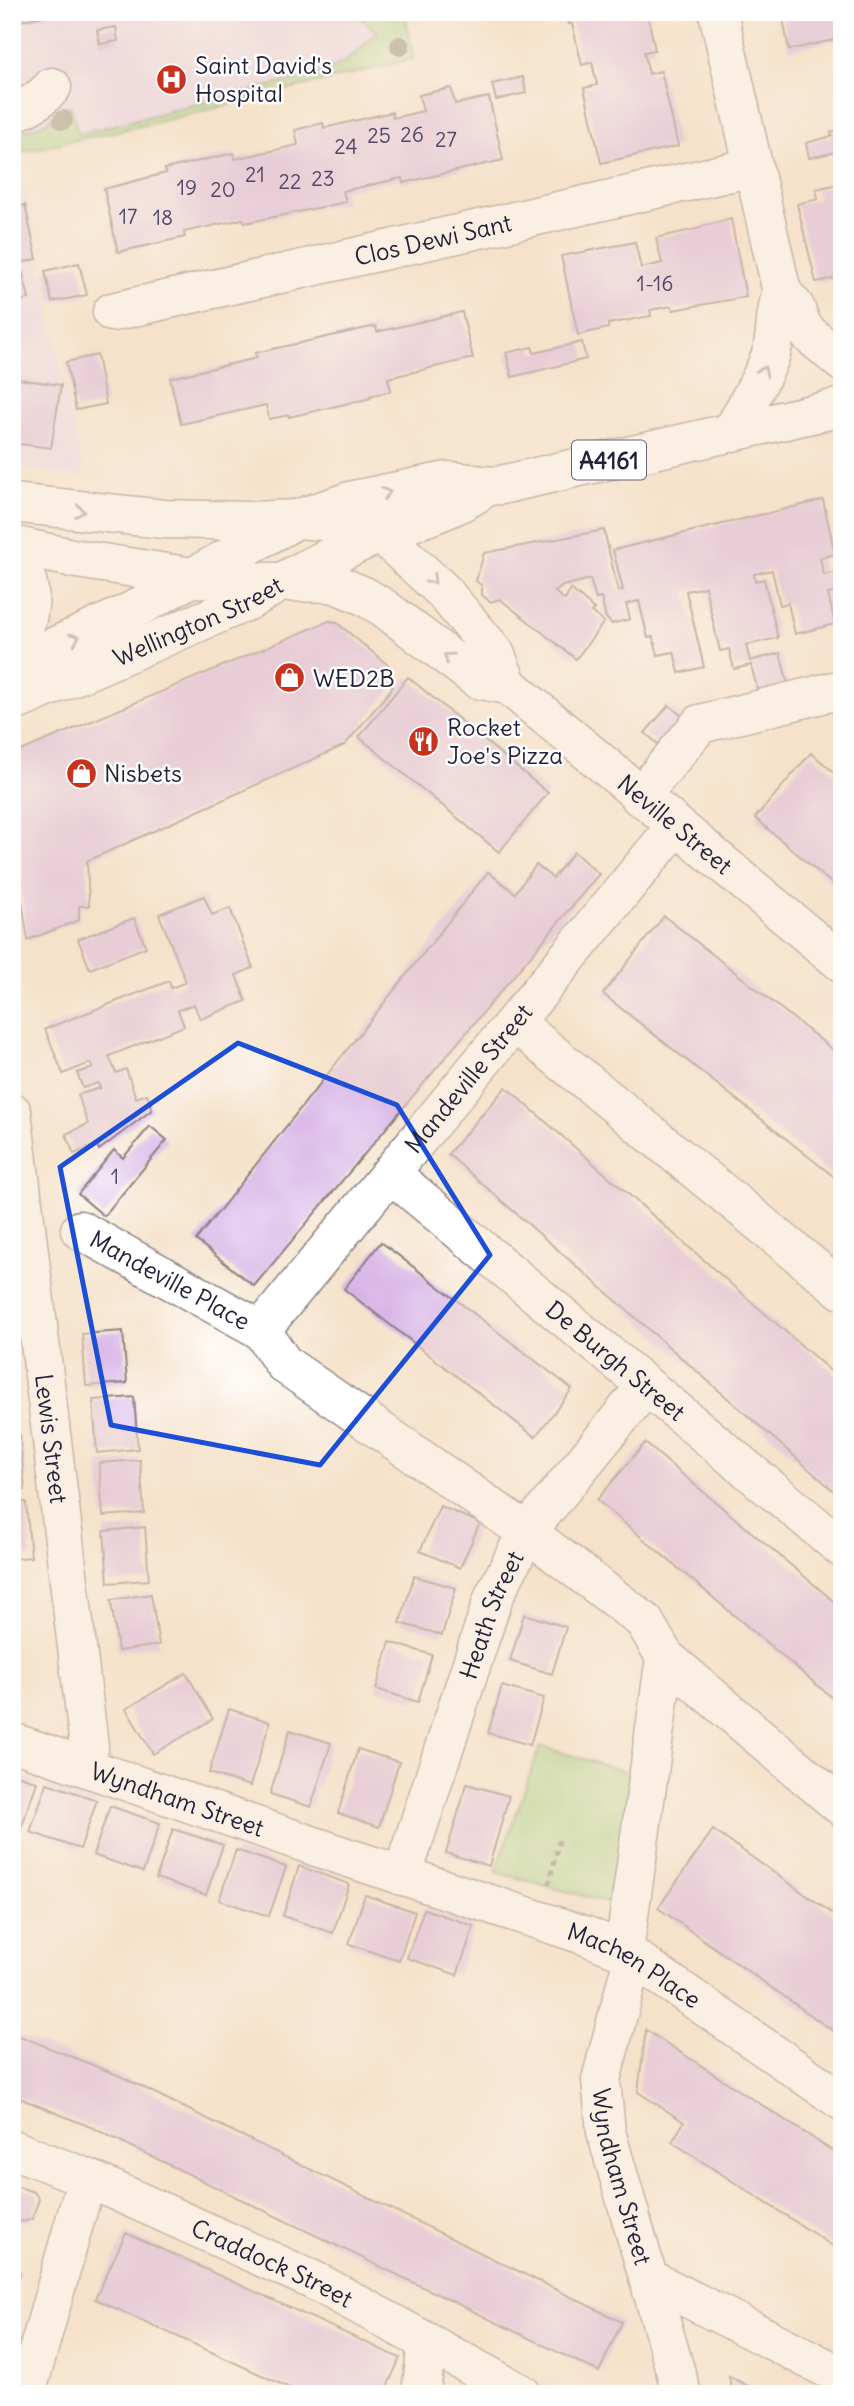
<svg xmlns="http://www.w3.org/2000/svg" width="854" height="2406" font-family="Delius,sans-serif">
<rect width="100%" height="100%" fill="#fff"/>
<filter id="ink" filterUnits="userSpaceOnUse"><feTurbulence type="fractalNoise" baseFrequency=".0143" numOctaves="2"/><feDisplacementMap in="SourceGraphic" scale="14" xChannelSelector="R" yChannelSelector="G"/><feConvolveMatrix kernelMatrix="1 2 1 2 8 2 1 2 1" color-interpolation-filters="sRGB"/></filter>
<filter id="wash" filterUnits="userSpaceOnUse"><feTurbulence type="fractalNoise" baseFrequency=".00686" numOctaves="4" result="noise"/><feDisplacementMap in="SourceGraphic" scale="28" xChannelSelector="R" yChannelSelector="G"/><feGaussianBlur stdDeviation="1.57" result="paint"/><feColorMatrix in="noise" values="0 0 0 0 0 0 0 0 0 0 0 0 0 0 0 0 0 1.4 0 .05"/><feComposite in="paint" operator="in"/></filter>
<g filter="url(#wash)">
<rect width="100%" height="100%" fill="#f5e2ca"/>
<polygon fill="#e6d2f0" points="12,12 390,12 397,63 154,123 17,153 84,477 12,467"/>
<g fill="#9ed282" stroke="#607a5e" stroke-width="2">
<polygon points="354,12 405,12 413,59 154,123 16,153 15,143 12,143 12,135 45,123 63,108 71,106 78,134 326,72 348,60 377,32"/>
<polygon points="540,1746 633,1774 612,1904 496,1872"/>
</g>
<g id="blocks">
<g fill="#d8b4e6">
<polygon points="12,12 55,12 56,13 12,23"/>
<polygon points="566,12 647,12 655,50 644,52 649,74 661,71 678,146 601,163 584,88 597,85 592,62 582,65 572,24 569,24"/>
<polygon points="784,12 842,12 842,38 789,50 783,19 785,18"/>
<polygon points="116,27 118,41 100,44 97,30"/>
<polygon points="523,77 526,93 496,100 492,84"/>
<polygon points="451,88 455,104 489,97 503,160 403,183 402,178 343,191 346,202 245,223 243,219 184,232 185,237 118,252 104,189 166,173 165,169 234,153 235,159 298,145 295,130 323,123 324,128 392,112 393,118 423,111 419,95"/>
<polygon points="842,129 842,156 837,157 836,152 809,158 806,143 832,136 831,132"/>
<polygon points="842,183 842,277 816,282 797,204 818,199 816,189"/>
<polygon points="25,205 37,259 12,265 12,208"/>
<polygon points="731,219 746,297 673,310 672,306 650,310 651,316 608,324 608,328 578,335 561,256 635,242 641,268 662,263 656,238 701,228 702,226"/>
<polygon points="79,263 87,295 52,302 45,271"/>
<polygon points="23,273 29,299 12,303 12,276"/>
<polygon points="462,312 473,358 388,378 391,391 370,396 371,398 289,417 289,415 269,419 266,405 181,424 170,378 257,358 255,353 376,326 377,332"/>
<polygon points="582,342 586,359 512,377 506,353 532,347 534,353"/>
<polygon points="97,355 106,404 76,410 66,362"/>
<polygon points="12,378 61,385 51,448 12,443"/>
<polygon points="842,493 842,521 841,521 835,495"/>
<polygon points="823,500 835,554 820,558 824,575 842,571 842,591 828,594 835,624 795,634 788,603 780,605 772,570 754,574 755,581 764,579 778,638 746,645 750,661 780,653 790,692 760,700 751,665 734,669 729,649 720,651 705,587 686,591 704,667 679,673 674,652 658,655 653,637 648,638 639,601 626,604 630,619 612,624 606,618 601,598 596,599 590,579 563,586 555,592 565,600 571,589 594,609 591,612 604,622 576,659 500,599 490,602 482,595 482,586 476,581 484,553 604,530 618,591 623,590 613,550"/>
<polygon points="329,621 336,622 389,666 381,677 393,687 345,745 87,861 89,906 79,906 79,920 28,940 12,837 12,756 16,753"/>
<polygon points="408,677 548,793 499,852 359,737"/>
<polygon points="669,705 689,722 665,750 645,733"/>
<polygon points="811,753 842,779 842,892 755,818"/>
<polygon points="574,852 599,874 254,1286 196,1240 488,872 515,893 536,865 553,878"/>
<polygon points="204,896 212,915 230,908 253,968 236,975 246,1001 200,1019 194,1004 178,1010 184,1026 109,1056 116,1073 126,1069 136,1098 147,1094 152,1110 99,1150 97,1145 74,1154 66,1134 88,1124 78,1095 100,1088 98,1083 83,1088 77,1073 93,1068 90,1063 63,1074 45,1029 169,981 171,988 186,982 159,914"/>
<polygon points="664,916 842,1057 842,1183 603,994"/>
<polygon points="134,918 146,947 90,969 78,939"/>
<polygon points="506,1087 842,1381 842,1498 448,1154"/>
<polygon points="150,1126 167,1140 104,1216 78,1194 114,1150 123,1158"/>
<polygon points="381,1242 572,1389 535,1437 344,1289"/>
<polygon points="123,1331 127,1383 86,1386 82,1334"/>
<polygon points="134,1397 138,1449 97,1453 93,1400"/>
<polygon points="12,1435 20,1435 25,1490 12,1491"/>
<polygon points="645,1443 842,1608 842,1706 597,1500"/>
<polygon points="140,1460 144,1513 103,1516 99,1463"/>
<polygon points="26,1502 31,1557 12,1559 12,1503"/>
<polygon points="440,1506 480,1523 460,1568 420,1551"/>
<polygon points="145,1527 149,1580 108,1583 104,1531"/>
<polygon points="414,1576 456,1588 442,1635 400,1623"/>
<polygon points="151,1594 159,1645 118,1651 111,1600"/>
<polygon points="524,1614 566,1627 552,1674 510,1661"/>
<polygon points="390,1642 432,1655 418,1702 376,1689"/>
<polygon points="186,1673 213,1719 153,1754 126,1709"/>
<polygon points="502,1686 544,1698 530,1745 488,1733"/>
<polygon points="229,1709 270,1722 250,1786 209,1773"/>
<polygon points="290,1730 331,1743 311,1807 270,1794"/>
<polygon points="358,1749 399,1762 379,1827 338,1813"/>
<polygon points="12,1773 37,1782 20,1831 12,1828"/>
<polygon points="47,1783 97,1800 80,1849 30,1832"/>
<polygon points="467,1784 509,1796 489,1866 446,1853"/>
<polygon points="110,1806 160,1823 143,1872 93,1855"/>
<polygon points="173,1829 223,1845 206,1895 156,1878"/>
<polygon points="713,1830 842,1920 842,2037 658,1908"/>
<polygon points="236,1850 286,1867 269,1916 219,1900"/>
<polygon points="299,1866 349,1884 333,1933 283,1916"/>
<polygon points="365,1895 415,1912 399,1961 349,1944"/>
<polygon points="424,1909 474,1926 457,1975 407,1958"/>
<polygon points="646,2030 842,2157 842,2252 672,2142 684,2122 638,2092"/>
<polygon points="12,2033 120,2076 622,2322 599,2372 93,2128 12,2095"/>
<polygon points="12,2185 34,2192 39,2199 32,2219 23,2222 12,2218"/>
<polygon points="126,2233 400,2358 384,2394 303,2394 95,2299"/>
<polygon points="12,2271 20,2272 13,2294 12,2294"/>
<polygon points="729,2376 762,2394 732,2394"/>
</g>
</g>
</g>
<g filter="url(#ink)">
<use href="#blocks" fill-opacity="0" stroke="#8c8282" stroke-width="2"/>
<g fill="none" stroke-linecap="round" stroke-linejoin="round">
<defs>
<g id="minor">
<polyline points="718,12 782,292 795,307 802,326 809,334 842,362"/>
<path d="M12,113C29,107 41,100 52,87"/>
<path id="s1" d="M112,312L753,167"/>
<path d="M732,432C745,407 760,383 770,357C778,334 773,315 782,292"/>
<path id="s2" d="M12,503L164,519L251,521L297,519L349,523L381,534L442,590L495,653L508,685L842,963"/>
<polyline points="12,545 77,559 218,581 333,583 364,596 384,608 477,679 508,685"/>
<path d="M12,556C40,585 30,623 12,654"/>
<polyline points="640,797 700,724 842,689"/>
<polyline points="515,1023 842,1290"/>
<path id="s3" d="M12,1112L89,1746L85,1765"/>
<path id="s4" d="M391,1174L842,1548"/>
<path id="s5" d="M80,1230L261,1330L284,1364L527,1532L644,1621L665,1657L842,1807"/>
<path id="s6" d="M261,1330L675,827"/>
<path id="s7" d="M12,1742L343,1856L584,1935L624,1951L842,2101"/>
<path id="s8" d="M402,1876L494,1596L527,1532L646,1386"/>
<polyline points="624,1951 665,1657"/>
<path id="s9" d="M633,1957L601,2080L606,2132L682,2394"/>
<path id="s10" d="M12,2149L87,2178L317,2282L522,2394"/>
<polyline points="648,2278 842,2376"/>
<polyline points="26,2394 87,2178"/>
<polyline points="421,2394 427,2343"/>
</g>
<g id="major">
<path d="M12,666L128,613L297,519L353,500L446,481C466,480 482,488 501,485L842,407"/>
<path id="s11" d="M12,703L248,601C291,576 336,552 383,533C418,519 455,510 486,487"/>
</g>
</defs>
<use href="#minor" stroke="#8c8282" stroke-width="41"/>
<use href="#major" stroke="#8c8282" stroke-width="41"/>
<polyline stroke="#8c8282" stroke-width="4.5" stroke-dasharray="5 5" stroke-linecap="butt" points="549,1884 560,1837"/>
<use href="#minor" stroke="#fff" stroke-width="38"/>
<use href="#major" stroke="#fff" stroke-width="38"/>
</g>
<g fill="#999a89">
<circle cx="400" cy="46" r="10"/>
<circle cx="63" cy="120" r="10"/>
</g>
<defs><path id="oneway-chevron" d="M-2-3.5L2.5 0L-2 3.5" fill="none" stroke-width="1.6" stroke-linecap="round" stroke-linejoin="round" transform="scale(1.75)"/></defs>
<g stroke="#9c9ca7">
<use href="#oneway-chevron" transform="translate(763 371) rotate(-64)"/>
<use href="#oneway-chevron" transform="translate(386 493) rotate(-12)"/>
<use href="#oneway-chevron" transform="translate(80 511) rotate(7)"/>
<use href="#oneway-chevron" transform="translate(432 580) rotate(44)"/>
<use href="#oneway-chevron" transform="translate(75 638) rotate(-24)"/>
<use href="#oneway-chevron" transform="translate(448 657) rotate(-143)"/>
</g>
</g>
<path d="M0 0H854V2406H0ZM238,1043L397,1105L490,1255L320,1465L111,1425L60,1167Z" fill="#f5e2ca" fill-opacity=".55" fill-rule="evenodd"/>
<path fill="none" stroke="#1d4ed8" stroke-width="5" stroke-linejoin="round" d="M238,1043L397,1105L490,1255L320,1465L111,1425L60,1167Z"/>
<defs>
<symbol id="hospital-disc" viewBox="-11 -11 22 22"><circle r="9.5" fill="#c8321e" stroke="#fff"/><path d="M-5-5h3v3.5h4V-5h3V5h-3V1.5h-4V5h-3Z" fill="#fff"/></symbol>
<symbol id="shop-disc" viewBox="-11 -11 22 22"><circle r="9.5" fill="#c8321e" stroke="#fff"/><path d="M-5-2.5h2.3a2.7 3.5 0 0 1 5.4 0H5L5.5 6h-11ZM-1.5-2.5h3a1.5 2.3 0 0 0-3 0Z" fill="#fff"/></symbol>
<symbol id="restaurant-disc" viewBox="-11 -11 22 22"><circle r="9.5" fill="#c8321e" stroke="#fff"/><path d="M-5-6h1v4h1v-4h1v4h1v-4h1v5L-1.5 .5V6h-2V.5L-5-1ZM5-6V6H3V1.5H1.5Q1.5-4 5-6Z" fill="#fff"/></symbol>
</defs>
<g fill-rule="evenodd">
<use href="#hospital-disc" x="154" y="62" width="35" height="35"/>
<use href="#shop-disc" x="272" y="660" width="35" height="35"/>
<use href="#restaurant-disc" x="406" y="724" width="35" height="35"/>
<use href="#shop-disc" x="64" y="756" width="35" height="35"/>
</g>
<g text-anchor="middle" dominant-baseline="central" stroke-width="5" stroke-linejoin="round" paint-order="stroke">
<g font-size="21" fill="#504666">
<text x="412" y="134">26</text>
<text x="379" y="135">25</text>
<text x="446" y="139">27</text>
<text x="346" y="146">24</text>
<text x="255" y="174">21</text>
<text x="323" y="178">23</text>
<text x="290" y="181">22</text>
<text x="187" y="187">19</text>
<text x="223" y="189">20</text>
<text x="128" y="216">17</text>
<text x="163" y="217">18</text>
<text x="655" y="283">1-16</text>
<text x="115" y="1176">1</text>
</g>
<rect fill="#fff" stroke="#646476" stroke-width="2" x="572" y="440.5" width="74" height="39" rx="5"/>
<g font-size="23" font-weight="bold" fill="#22223b">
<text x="609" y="460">A4161</text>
</g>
<g font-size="24" fill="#22223b" stroke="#fff" text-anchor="start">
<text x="195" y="65">Saint David's<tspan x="195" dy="28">Hospital</tspan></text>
<text x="313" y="678">WED2B</text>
<text x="447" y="727">Rocket<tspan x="447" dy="28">Joe's Pizza</tspan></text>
<text x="104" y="773">Nisbets</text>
</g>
<g font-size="24" fill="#22223b" stroke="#fff">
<text stroke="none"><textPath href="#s1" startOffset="329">Clos Dewi Sant</textPath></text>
<text stroke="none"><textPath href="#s11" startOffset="203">Wellington Street</textPath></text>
<text stroke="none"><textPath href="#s2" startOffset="789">Neville Street</textPath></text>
<text stroke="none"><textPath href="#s6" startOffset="326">Mandeville Street</textPath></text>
<text stroke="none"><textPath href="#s5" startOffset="103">Mandeville Place</textPath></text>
<text stroke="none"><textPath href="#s4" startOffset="292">De Burgh Street</textPath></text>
<text stroke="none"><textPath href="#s3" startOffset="329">Lewis Street</textPath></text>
<text stroke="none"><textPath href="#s8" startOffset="276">Heath Street</textPath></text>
<text stroke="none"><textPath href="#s7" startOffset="175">Wyndham Street</textPath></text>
<text stroke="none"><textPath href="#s7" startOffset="662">Machen Place</textPath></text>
<text stroke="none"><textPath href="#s9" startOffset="226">Wyndham Street</textPath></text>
<text stroke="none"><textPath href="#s10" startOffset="284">Craddock Street</textPath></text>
</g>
</g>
<rect width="854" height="2406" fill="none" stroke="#fff" stroke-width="42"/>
</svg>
